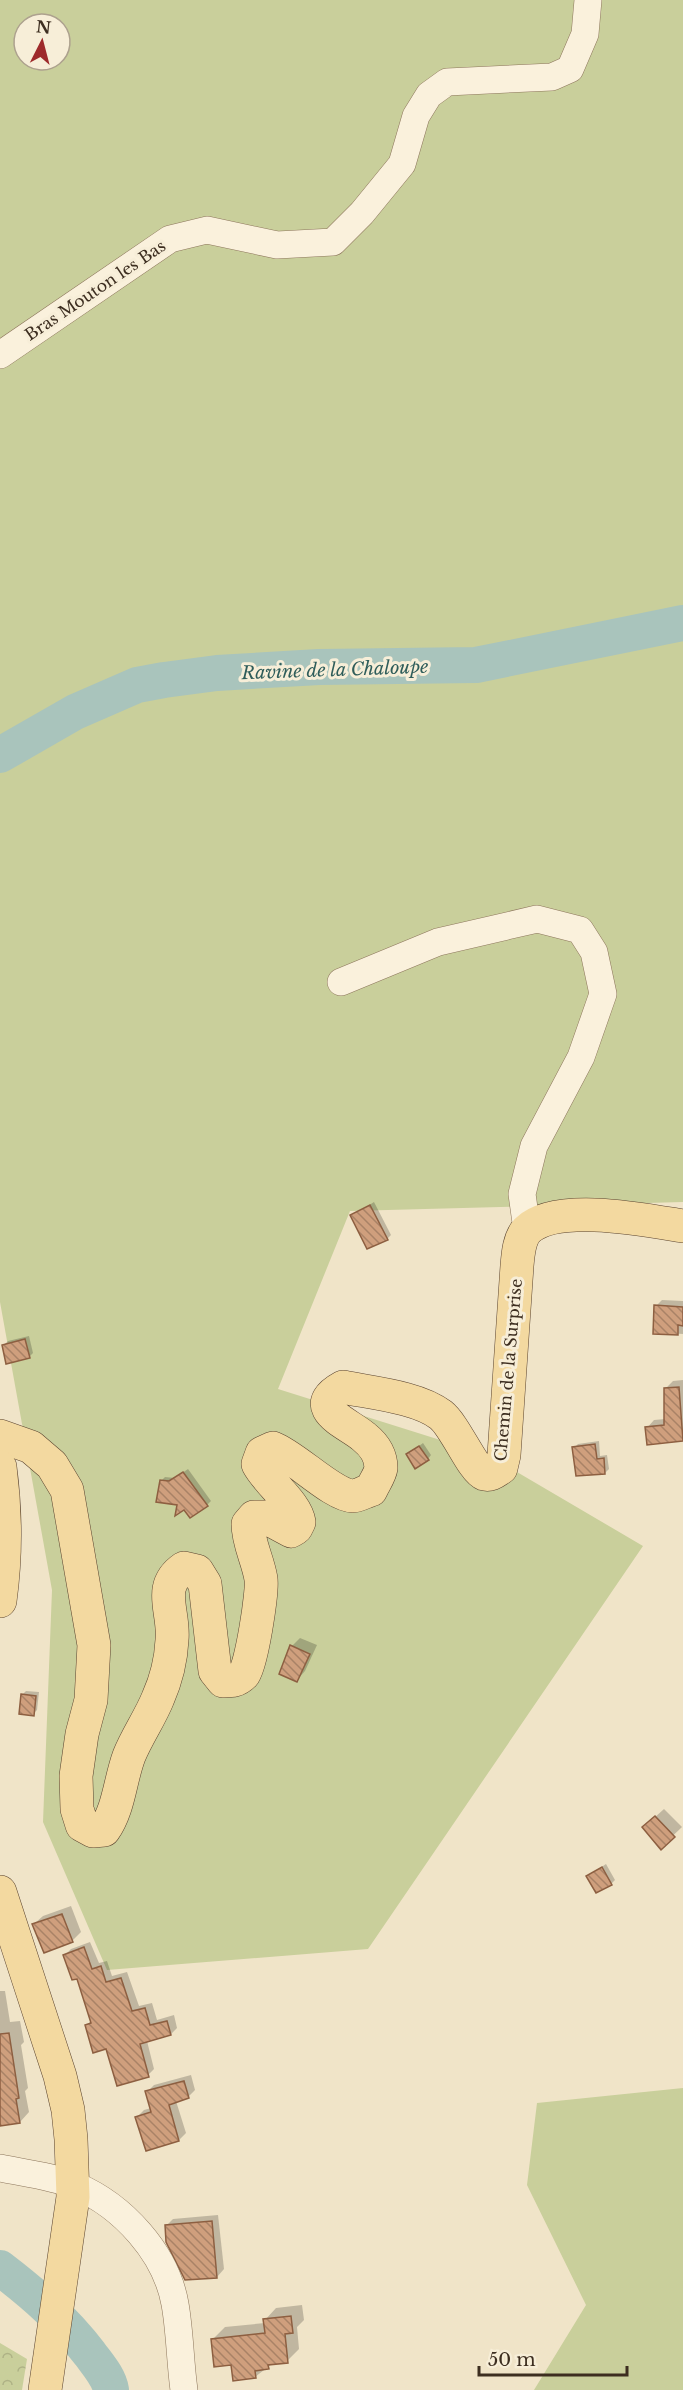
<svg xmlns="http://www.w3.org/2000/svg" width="683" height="2390" font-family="'Libre Baskerville',serif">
<defs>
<pattern id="park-crowns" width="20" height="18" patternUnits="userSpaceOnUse" patternTransform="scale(1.5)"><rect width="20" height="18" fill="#c9cf9b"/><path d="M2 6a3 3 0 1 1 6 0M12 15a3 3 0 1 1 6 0" fill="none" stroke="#aeb285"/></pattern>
<pattern id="building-back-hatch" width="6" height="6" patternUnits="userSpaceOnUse" patternTransform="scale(1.5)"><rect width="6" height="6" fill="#cf9f7d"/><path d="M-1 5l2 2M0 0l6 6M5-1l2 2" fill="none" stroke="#a98266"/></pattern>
</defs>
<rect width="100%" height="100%" fill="#f0e4c8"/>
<g fill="#c9cf9b" fill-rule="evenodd">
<path d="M0,0H683V1202L350,1211L278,1389L488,1455L643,1546L368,1949L107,1970L43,1822L52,1590L0,1302ZM24,24H60V60H24Z"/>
<polygon points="683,2088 683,2390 534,2390 586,2305 527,2185 537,2103"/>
</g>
<polygon fill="url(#park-crowns)" points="0,2343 27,2359 22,2390 0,2390"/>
<g fill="#0003">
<polygon points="374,1202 391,1235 387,1239 352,1216"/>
<polygon points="662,1300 683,1301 683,1334 654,1332 656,1306"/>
<polygon points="29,1336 33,1353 30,1356 4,1345 8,1341"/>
<polygon points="683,1380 683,1439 649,1444 647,1428 654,1420 665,1419 666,1388 673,1381"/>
<polygon points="599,1441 600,1456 607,1455 609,1469 605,1473 574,1448 578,1444"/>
<polygon points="423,1443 431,1455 428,1459 407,1455"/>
<polygon points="188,1469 211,1501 207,1505 185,1508 179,1504 161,1481 165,1477 175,1478"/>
<polygon points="300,1638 317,1645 305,1671 297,1680 292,1646"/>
<polygon points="26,1691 39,1692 37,1710 33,1714 22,1695"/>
<polygon points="664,1809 682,1827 661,1847 653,1819"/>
<polygon points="606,1864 615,1880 611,1884 588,1876"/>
<polygon points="71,1906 81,1932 72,1941 34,1924 43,1916"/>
<polygon points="90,1942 99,1963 107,1961 112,1976 127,1972 139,2006 152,2003 157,2020 174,2015 177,2028 171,2034 147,2041 154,2069 148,2075 107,2047 87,2025 92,2020 78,1977 65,1955 71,1949"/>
<polygon points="0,1991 5,1991 10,2022 20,2021 24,2042 21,2045 28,2088 25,2091 29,2112 20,2122 0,2125"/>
<polygon points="191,2075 195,2090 188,2097 176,2101 186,2133 179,2140 137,2117 144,2110 151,2108 147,2092 154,2085"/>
<polygon points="218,2215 224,2269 217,2277 166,2226 173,2219"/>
<polygon points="302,2305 304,2320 297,2327 299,2349 287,2361 273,2363 255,2377 232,2364 213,2339 225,2327 265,2323 265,2320 276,2308"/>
</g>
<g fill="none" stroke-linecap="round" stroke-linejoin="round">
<g stroke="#a9c4bc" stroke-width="36">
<polyline points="0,755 75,712 137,685 164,680 217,673 319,667 476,665 683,623"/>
<path d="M0,2268C34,2294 64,2320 90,2354C98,2365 109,2377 111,2390"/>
</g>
</g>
<g fill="url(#building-back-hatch)" stroke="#8d5f41" stroke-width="1.5">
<polygon points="370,1205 388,1240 367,1249 350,1215"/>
<polygon points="654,1305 683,1307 683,1326 678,1325 678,1335 653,1334"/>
<polygon points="25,1339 30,1358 6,1364 2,1345"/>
<polygon points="679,1387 683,1441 647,1445 645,1427 664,1425 664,1388"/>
<polygon points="595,1444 597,1459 604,1458 605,1474 576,1476 572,1447"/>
<polygon points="419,1446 429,1460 415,1469 406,1454"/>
<polygon points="183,1472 208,1506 190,1518 184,1510 175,1516 177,1505 156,1502 160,1480 169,1481"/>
<polygon points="290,1645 310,1654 297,1682 279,1674"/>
<polygon points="21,1694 36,1696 34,1716 19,1714"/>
<polygon points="655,1816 675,1837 661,1850 642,1827"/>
<polygon points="602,1867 612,1885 596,1893 586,1876"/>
<polygon points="62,1914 73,1942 44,1953 32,1924"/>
<polygon points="84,1947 92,1969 101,1966 106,1982 121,1978 132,2011 145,2008 150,2025 167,2021 171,2035 140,2044 149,2077 117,2086 106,2049 93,2053 85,2025 91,2023 77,1979 72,1980 63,1955"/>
<polygon points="9,2033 19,2098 16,2099 20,2123 0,2126 0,2034"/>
<polygon points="184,2081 189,2098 169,2105 179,2141 146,2151 135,2117 151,2112 145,2091"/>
<polygon points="212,2221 217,2278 185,2280 166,2242 165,2225"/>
<polygon points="291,2316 293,2333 285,2334 288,2363 268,2365 269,2369 255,2371 256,2378 233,2381 231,2365 214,2367 211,2339 265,2333 263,2319"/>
</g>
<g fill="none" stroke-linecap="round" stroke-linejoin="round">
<defs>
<g id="minor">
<polyline points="0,355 170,239 207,230 277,245 333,242 362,213 402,164 416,116 429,95 447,82 552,77 570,69 585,34 588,0"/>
<polyline points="341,982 438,942 537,919 580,930 594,952 603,994 581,1057 534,1146 522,1194 527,1230"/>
<path d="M0,2168C24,2173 53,2176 76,2186C123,2206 166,2253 175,2304C180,2332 180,2361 184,2390"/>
</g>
<g id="major">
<path d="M0,1436L31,1447L52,1465L67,1490L94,1645L91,1700L82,1734L76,1776L77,1809L82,1825L93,1831L104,1830C119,1809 120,1780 129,1756C137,1736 150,1718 158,1698C166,1680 171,1660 172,1640C175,1612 156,1587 184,1568L197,1571L205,1584L215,1671L223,1681C232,1681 237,1681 244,1674C251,1667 263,1591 261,1579C258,1560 248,1543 248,1524L254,1517H265L291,1531L296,1528L299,1522C296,1503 268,1483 258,1464L262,1453L273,1448C296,1457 332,1495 353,1496C358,1496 366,1491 371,1490C374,1483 380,1475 381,1468C381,1455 374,1445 364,1437C348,1423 304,1408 343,1387C372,1393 418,1397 441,1415C455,1426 473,1470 484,1474C491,1476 496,1471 501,1468L504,1455L517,1266C518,1254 519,1239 527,1230C556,1202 646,1220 683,1226"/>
<path d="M0,1467C6,1512 6,1557 0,1601"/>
<polyline points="0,1892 60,2076 68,2110 71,2139 73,2197 45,2390"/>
</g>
</defs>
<use href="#minor" stroke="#8d765c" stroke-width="28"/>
<use href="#major" stroke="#5b4430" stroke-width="34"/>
<use href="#minor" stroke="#faf1dc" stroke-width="27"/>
<use href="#major" stroke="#f3d9a0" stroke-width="33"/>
</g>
<g text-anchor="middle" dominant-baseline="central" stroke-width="6" stroke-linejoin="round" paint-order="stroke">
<g font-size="16" fill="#3d2e20" stroke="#f7eed8">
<text transform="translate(95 290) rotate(-34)">Bras Mouton les Bas</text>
<text transform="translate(508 1370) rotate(-85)">Chemin de la Surprise</text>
</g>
<g font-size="18" font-style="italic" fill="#2f5d5a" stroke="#f7eed8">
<text transform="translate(335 670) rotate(-2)">Ravine de la Chaloupe</text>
</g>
</g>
<g transform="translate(42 42) rotate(6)"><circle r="28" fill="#f7eed8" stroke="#ada18e" stroke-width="1.5"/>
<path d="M0-4.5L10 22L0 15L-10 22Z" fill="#9e2a2b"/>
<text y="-9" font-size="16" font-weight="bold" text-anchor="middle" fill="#3d2e20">N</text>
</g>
<path d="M479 2366v9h148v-9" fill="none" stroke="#3d2e20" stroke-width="3"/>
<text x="488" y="2366" font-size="18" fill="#3d2e20" stroke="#f7eed8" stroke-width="4.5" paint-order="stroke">50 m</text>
</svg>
